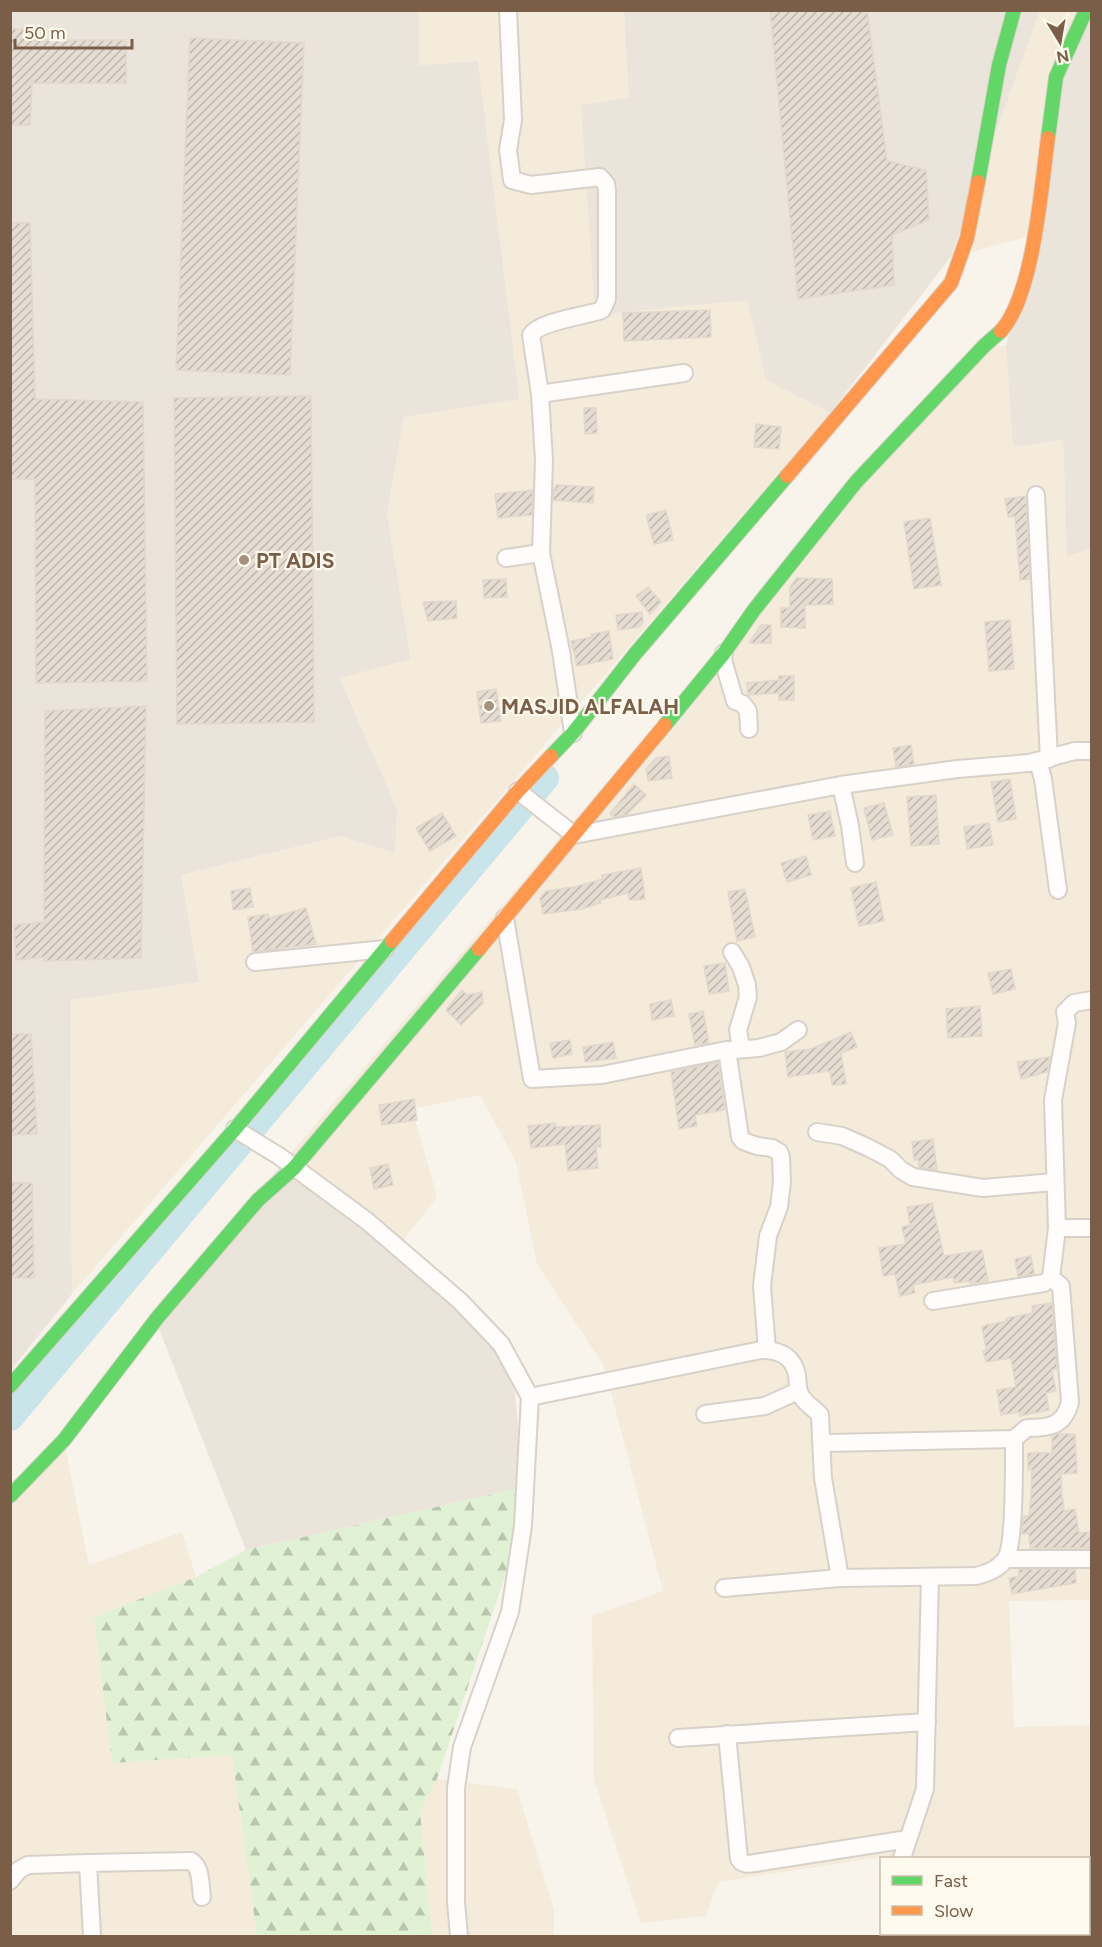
<svg xmlns="http://www.w3.org/2000/svg" width="1102" height="1947" font-family="Figtree,sans-serif">
<defs>
<pattern id="forest-firs" width="22" height="20" patternUnits="userSpaceOnUse" patternTransform="scale(1.5)"><rect width="22" height="20" fill="#e1f1d4"/><path d="M5 1l3.5 6h-7zM16 11l3.5 6h-7z" fill="#bbc6ae"/></pattern>
<pattern id="building-hatch" width="6" height="6" patternUnits="userSpaceOnUse" patternTransform="scale(1.5)"><rect width="6" height="6" fill="#e5ddd2"/><path d="M-1 1l2-2M0 6l6-6M5 7l2-2" fill="none" stroke="#bfb6ac"/></pattern>
</defs>
<rect width="100%" height="100%" fill="#f8f4eb"/>
<g fill="#f4ebdb">
<polygon points="419,11 624,11 629,99 582,105 747,300 766,380 830,413 72,1294 70,1000 199,982 181,875 340,836 395,853 397,809 340,677 411,659 387,514 404,417 518,399 478,61 418,65"/>
<polygon points="1040,11 1089,11 1037,234 950,258"/>
<polygon points="1006,346 1013,447 1063,440 1067,555 1091,549 1091,1600 1009,1601 1014,1727 1091,1725 1091,1936 887,1936 887,1934 1088,1934 1088,1858 882,1858 882,1857 718,1882 706,1916 641,1923 594,1780 592,1616 663,1591 604,1366 537,1264 516,1162 480,1095 412,1109 437,1197 396,1250 285,1160 978,347"/>
<polygon points="65,1446 89,1565 182,1532 196,1577 94,1617 113,1763 232,1755 257,1936 11,1936 11,1489"/>
<polygon points="437,1779 517,1789 554,1910 554,1936 432,1936 420,1812"/>
</g>
<g fill="#ebe4db">
<polygon points="11,11 419,11 419,65 478,61 519,399 404,417 387,514 411,659 340,678 397,809 395,853 340,836 181,875 199,982 70,1000 72,1294 11,1370"/>
<polygon points="624,11 1040,11 950,258 830,413 766,380 747,300 595,315 581,105 629,98"/>
<polygon points="1091,11 1091,549 1067,556 1063,440 1013,447 1006,346 1037,234 1069,35"/>
<polygon points="285,1160 499,1335 514,1385 524,1487 246,1550 157,1324"/>
</g>
<polygon fill="url(#forest-firs)" points="524,1487 510,1561 437,1779 420,1812 432,1936 257,1936 232,1755 112,1763 94,1617 196,1577 246,1550"/>
<g fill="none" stroke-linecap="round" stroke-linejoin="round">
<polyline stroke="#cae5ea" stroke-width="28" points="10,1417 545,778"/>
</g>
<g fill="url(#building-hatch)" stroke="#e2d8cd" stroke-width="1.5">
<polygon points="770,10 867,10 887,161 926,170 929,220 892,235 894,285 798,299"/>
<polygon points="10,29 33,29 33,40 126,40 126,83 32,83 30,125 10,125"/>
<polygon points="190,38 304,43 290,375 176,370"/>
<polygon points="10,223 30,223 35,399 143,402 147,681 36,683 35,479 10,479"/>
<polygon points="710,310 711,337 624,341 623,313"/>
<polygon points="311,396 314,722 177,724 174,398"/>
<polygon points="584,408 596,408 597,433 585,434"/>
<polygon points="756,424 781,427 779,449 754,447"/>
<polygon points="556,485 594,487 593,503 553,500 554,488 556,488"/>
<polygon points="533,490 532,515 498,518 495,494"/>
<polygon points="1026,496 1030,579 1020,580 1015,516 1008,517 1005,499"/>
<polygon points="666,510 673,540 654,544 646,515"/>
<polygon points="930,518 941,585 914,589 904,522"/>
<polygon points="797,578 832,579 833,604 805,605 805,628 781,627 781,608 790,608 790,587"/>
<polygon points="506,579 507,597 484,598 483,580"/>
<polygon points="648,587 661,602 650,614 636,596"/>
<polygon points="456,601 457,618 428,621 423,602"/>
<polygon points="642,612 643,622 639,627 618,630 616,615"/>
<polygon points="1010,620 1014,669 989,671 985,622"/>
<polygon points="761,625 771,625 771,643 749,643"/>
<polygon points="609,631 613,659 577,666 571,641 592,637 591,634"/>
<polygon points="779,676 794,676 794,700 779,700 779,693 748,695 747,683 779,680"/>
<polygon points="496,689 501,721 481,723 477,692"/>
<polygon points="146,706 141,958 44,961 44,957 16,960 14,925 44,922 45,711"/>
<polygon points="911,745 914,764 896,767 893,748"/>
<polygon points="669,756 672,778 648,781 646,769 656,758"/>
<polygon points="1010,779 1016,819 998,822 991,782"/>
<polygon points="634,784 646,795 626,815 613,817 610,814"/>
<polygon points="936,795 939,844 911,846 907,797"/>
<polygon points="884,803 893,835 872,840 864,808"/>
<polygon points="830,811 835,836 813,840 808,815"/>
<polygon points="442,813 456,836 430,851 416,828"/>
<polygon points="989,823 993,845 967,849 964,827"/>
<polygon points="806,856 811,875 787,882 781,863"/>
<polygon points="641,868 645,899 629,900 628,893 600,900 601,903 582,909 543,914 540,898 546,891 574,887 603,879 602,875"/>
<polygon points="876,882 884,921 859,926 851,888"/>
<polygon points="250,888 253,907 233,910 231,891"/>
<polygon points="745,889 755,937 737,941 728,892"/>
<polygon points="306,908 316,944 253,952 248,917 268,914 269,918"/>
<polygon points="725,963 729,991 709,994 704,966"/>
<polygon points="1011,969 1015,989 993,994 988,973"/>
<polygon points="462,990 467,995 482,992 483,1003 461,1025 446,1010"/>
<polygon points="671,1000 674,1016 652,1020 650,1004"/>
<polygon points="980,1006 982,1036 948,1038 946,1009"/>
<polygon points="703,1011 709,1043 695,1045 689,1014"/>
<polygon points="851,1032 857,1047 841,1053 846,1084 832,1085 830,1071 788,1077 785,1052 811,1049"/>
<polygon points="10,1034 31,1034 37,1134 10,1135"/>
<polygon points="570,1040 572,1054 553,1058 550,1043"/>
<polygon points="613,1042 616,1058 585,1062 583,1047"/>
<polygon points="1050,1057 1047,1072 1021,1079 1017,1062"/>
<polygon points="718,1062 725,1110 695,1115 697,1126 679,1129 671,1072"/>
<polygon points="414,1099 417,1120 382,1125 379,1105"/>
<polygon points="555,1123 556,1127 600,1125 601,1147 596,1147 598,1168 568,1171 565,1144 531,1148 528,1126"/>
<polygon points="933,1139 937,1170 919,1167 918,1159 914,1160 912,1142"/>
<polygon points="388,1164 393,1185 374,1189 370,1168"/>
<polygon points="10,1183 32,1183 34,1278 10,1278"/>
<polygon points="932,1203 944,1256 982,1250 988,1281 970,1284 970,1281 954,1283 953,1277 913,1285 915,1293 900,1296 895,1274 883,1276 879,1248 906,1244 902,1227 910,1225 907,1207"/>
<polygon points="1031,1256 1034,1274 1018,1277 1015,1259"/>
<polygon points="1052,1303 1057,1369 1052,1370 1056,1391 1046,1393 1049,1410 1020,1416 1019,1412 1001,1415 997,1390 1016,1387 1011,1358 986,1362 983,1351 986,1350 982,1326 1007,1321 1006,1318 1033,1313 1032,1306"/>
<polygon points="1057,1434 1075,1434 1077,1473 1061,1474 1062,1499 1063,1499 1064,1511 1075,1509 1079,1533 1092,1532 1092,1548 1030,1548 1029,1533 1022,1534 1023,1516 1029,1516 1031,1497 1032,1470 1028,1470 1028,1453 1052,1453 1052,1436"/>
<polygon points="1019,1569 1075,1569 1076,1583 1012,1594 1009,1578 1019,1576"/>
</g>
<g fill="none" stroke-linecap="round" stroke-linejoin="round">
<defs>
<g id="street">
<path d="M508,10L513,120L508,150L512,180L531,185L600,177L606,184L607,190V299L602,310C586,316 539,321 531,335L540,394L544,460L541,553L561,651L573,733"/>
<polyline points="540,394 684,373"/>
<polyline points="1036,495 1049,759"/>
<polyline points="506,558 541,553"/>
<polyline points="724,653 723,660 735,701 743,704 748,711 749,729"/>
<polyline points="1038,761 1043,779 1058,890"/>
<polyline points="841,785 850,826 855,863"/>
<polyline points="518,791 574,835 841,785 957,769 1029,763 1075,751 1092,751"/>
<polyline points="505,918 532,1079 602,1075 721,1051 759,1048 781,1042 798,1030"/>
<polyline points="732,952 741,967 747,985 748,997 738,1030 741,1049"/>
<polyline points="255,962 385,949"/>
<polyline points="727,1050 740,1137 743,1141 757,1146 772,1148 779,1152 781,1157 782,1182 779,1207 768,1236 762,1286 767,1350"/>
<polyline points="235,1129 279,1156 367,1221 460,1301 501,1344 530,1397 523,1526 510,1612 462,1747 456,1788 456,1902 459,1936"/>
<polyline points="817,1132 842,1136 867,1147 890,1159 901,1170 913,1177 983,1188 1054,1182"/>
<polyline points="1057,1228 1092,1228"/>
<polyline points="933,1301 1044,1283 1051,1278 1057,1228 1053,1100 1067,1023 1065,1012 1074,1003 1092,1000"/>
<path d="M530,1397L761,1350C780,1350 793,1356 797,1375C798,1382 797,1388 800,1394C804,1403 814,1408 820,1415L821,1438L827,1443L1014,1439L1027,1428C1050,1428 1064,1426 1070,1402L1061,1286L1051,1278"/>
<polyline points="705,1414 765,1406 798,1391"/>
<polyline points="821,1438 823,1478 840,1578"/>
<polyline points="1006,1559 1092,1559"/>
<path d="M724,1588L840,1578L976,1576C987,1573 997,1570 1005,1560C1015,1547 1014,1460 1014,1439"/>
<path d="M727,1734L739,1859C743,1865 748,1864 755,1863L908,1839"/>
<polyline points="678,1738 927,1722"/>
<polyline points="902,1858 925,1789 930,1577"/>
<polyline points="10,1881 19,1870 28,1865 88,1863"/>
<path d="M92,1936L88,1863L191,1861C202,1868 200,1885 202,1897"/>
<polyline points="895,1936 895,1934"/>
</g>
<g id="fast">
<polyline points="1048,138 1056,77 1086,10"/>
<polyline points="978,182 999,65 1014,10"/>
<polyline points="665,725 724,653 754,610 856,482 984,346 1001,331"/>
<polyline points="551,756 573,733 635,654 787,476"/>
<polyline points="10,1386 235,1129 392,941"/>
<polyline points="10,1496 64,1440 158,1317 258,1200 294,1168 479,949"/>
</g>
<g id="slow">
<path d="M1001,331C1034,294 1041,188 1048,138"/>
<polyline points="787,476 951,283 967,238 978,182"/>
<polyline points="392,941 518,791 551,756"/>
<polyline points="479,949 665,725"/>
</g>
</defs>
<use href="#street" stroke="#d7d1c9" stroke-width="20"/>
<use href="#fast" stroke="#d8d1c7" stroke-width="16"/>
<use href="#slow" stroke="#d8d1c7" stroke-width="16"/>
<use href="#street" stroke="#fefdfc" stroke-width="16"/>
<use href="#fast" stroke="#63d668" stroke-width="14"/>
<use href="#slow" stroke="#ff974d" stroke-width="14"/>
</g>
<g fill="#a69280" stroke="#fffaee" stroke-width="2">
<circle cx="244" cy="560" r="6"/>
<circle cx="489" cy="706" r="6"/>
</g>
<g text-anchor="middle" dominant-baseline="central" stroke-width="4.5" stroke-linejoin="round" paint-order="stroke">
<g font-size="21" font-weight="bold" fill="#7a5e47" stroke="#fffaee" text-anchor="start">
<text x="256" y="560">PT ADIS</text>
<text x="501" y="706">MASJID ALFALAH</text>
</g>
</g>
<rect width="1102" height="1947" fill="none" stroke="#7a5e47" stroke-width="24"/>
<rect x="880" y="1857" width="210" height="78" fill="#fffaee" stroke="#cabcab" stroke-width="1.5"/>
<rect x="892" y="1876" width="30" height="9" fill="#63d668" stroke="#cabcab" stroke-width="1.5"/>
<text x="934" y="1887" font-size="18" fill="#7a5e47">Fast</text>
<rect x="892" y="1906" width="30" height="9" fill="#ff974d" stroke="#cabcab" stroke-width="1.5"/>
<text x="934" y="1917" font-size="18" fill="#7a5e47">Slow</text>
<g transform="translate(1060 42) rotate(169)" stroke="#fffaee" stroke-width="4.5" paint-order="stroke">
<path d="M0-4.5L10 22L0 15L-10 22Z" fill="#7a5e47"/>
<text y="-9" font-size="16" font-weight="bold" text-anchor="middle" fill="#7a5e47">N</text>
</g>
<path d="M15 39v9h117v-9" fill="none" stroke="#7a5e47" stroke-width="3"/>
<text x="24" y="39" font-size="18" fill="#7a5e47" stroke="#fffaee" stroke-width="4.5" paint-order="stroke">50 m</text>
</svg>
